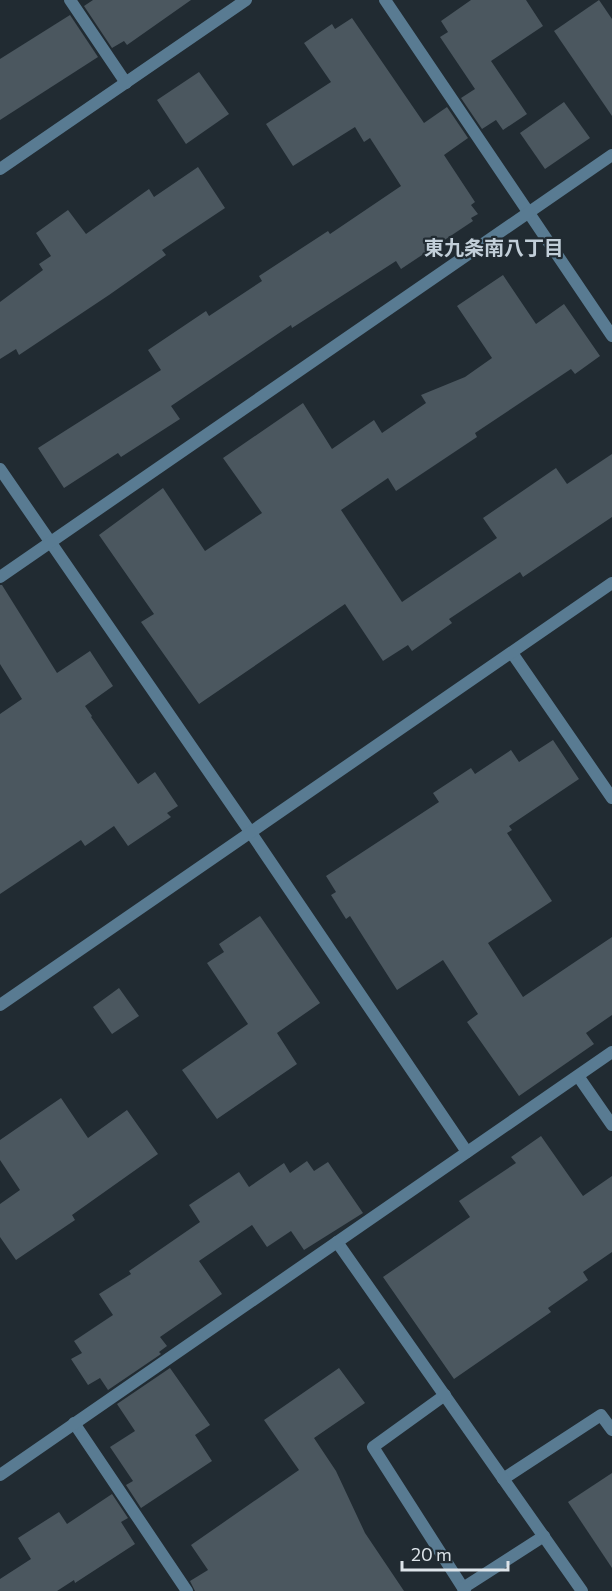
<svg xmlns="http://www.w3.org/2000/svg" width="612" height="1591" font-family="Commissioner,'Noto Sans JP',sans-serif">
<rect width="100%" height="100%" fill="#212b32"/>
<g fill="#4b575f">
<polygon points="93,0 191,0 127,45 124,41 112,48 84,6"/>
<polygon points="471,0 526,0 543,26 491,61 527,114 503,130 496,120 482,129 461,98 475,89 440,37 448,32 441,21"/>
<polygon points="599,0 612,19 612,116 554,31"/>
<polygon points="70,15 98,57 0,120 0,59"/>
<polygon points="352,18 424,123 447,107 468,138 444,155 475,202 471,205 478,214 471,218 473,221 401,269 396,261 292,328 291,325 171,406 180,419 121,457 118,453 64,488 38,448 161,370 148,350 206,311 209,316 262,281 259,276 328,231 330,234 401,186 370,138 364,142 355,127 293,166 266,124 331,82 304,43 332,24 335,29"/>
<polygon points="199,72 229,114 186,144 157,100"/>
<polygon points="564,102 590,138 545,169 520,133"/>
<polygon points="198,167 225,208 162,250 166,255 109,295 19,355 16,349 0,359 0,302 43,270 39,264 51,256 36,233 68,210 86,234 149,189 154,197"/>
<polygon points="503,275 536,324 564,304 600,356 575,374 571,369 475,433 477,437 396,491 388,478 341,510 402,602 497,538 483,518 556,468 567,484 612,454 612,517 523,577 520,572 449,619 452,623 412,651 408,645 383,661 345,604 199,704 141,622 154,614 99,535 163,488 205,551 262,513 223,458 303,403 332,449 374,420 382,433 426,403 421,395 465,377 492,358 457,306"/>
<polygon points="0,585 2,585 57,673 90,651 113,686 85,706 92,716 91,717 138,784 155,772 178,806 167,813 171,817 128,846 114,826 85,846 81,840 0,894 0,714 22,699 0,664"/>
<polygon points="553,740 579,779 509,826 512,830 507,833 552,901 488,943 523,997 612,937 612,1015 586,1033 594,1044 519,1096 467,1022 478,1014 443,960 397,990 350,916 346,919 331,895 336,892 326,876 439,802 433,793 471,768 475,774 511,750 519,762"/>
<polygon points="260,916 320,1003 277,1033 297,1064 217,1119 182,1070 248,1024 207,963 224,952 219,944"/>
<polygon points="119,988 139,1016 112,1034 93,1007"/>
<polygon points="61,1098 88,1138 127,1110 158,1154 72,1215 75,1220 16,1260 0,1237 0,1204 20,1190 0,1160 0,1140"/>
<polygon points="541,1136 583,1196 612,1176 612,1252 583,1272 588,1280 548,1308 551,1312 454,1379 383,1277 470,1217 459,1201 516,1163 511,1157"/>
<polygon points="307,1161 314,1171 328,1162 363,1213 304,1250 291,1231 267,1247 252,1225 199,1261 222,1294 160,1337 167,1346 159,1352 161,1354 108,1390 100,1378 88,1385 71,1359 82,1353 74,1341 113,1315 99,1294 131,1274 129,1271 200,1222 189,1205 239,1172 249,1187 284,1163 290,1173"/>
<polygon points="170,1368 210,1425 195,1435 212,1461 141,1508 126,1485 133,1481 110,1447 135,1431 117,1404"/>
<polygon points="339,1368 365,1403 314,1438 336,1471 365,1533 404,1591 195,1591 190,1581 208,1570 191,1545 299,1470 264,1420"/>
<polygon points="612,1473 612,1568 568,1502"/>
<polygon points="112,1494 128,1518 121,1522 135,1544 75,1583 74,1580 57,1591 0,1591 0,1579 31,1559 18,1538 59,1512 67,1524"/>
</g>
<g fill="none" stroke-linecap="round" stroke-linejoin="round">
<g stroke="#597b92" stroke-width="12">
<polyline points="445,1395 373,1447 465,1591"/>
<polyline points="74,1423 187,1591"/>
<polyline points="503,1479 601,1415 612,1430"/>
<polyline points="463,1588 544,1536"/>
</g>
<g stroke="#597b92" stroke-width="12">
<polyline points="70,0 126,83"/>
<polyline points="385,0 612,336"/>
<polyline points="0,169 246,0"/>
<polyline points="0,469 251,833 467,1152"/>
<polyline points="0,577 612,155"/>
<polyline points="512,653 612,798"/>
<polyline points="0,1005 612,583"/>
<polyline points="578,1076 612,1125"/>
<polyline points="337,1242 582,1591"/>
<polyline points="0,1475 612,1052"/>
</g>
</g>
<g text-anchor="middle" dominant-baseline="central" stroke-width="4.5" stroke-linejoin="round" paint-order="stroke">
<g font-size="20" font-weight="bold" fill="#c2cfd9" stroke="#212b32">
<text x="494" y="247">東九条南八丁目</text>
</g>
</g>
<path d="M402 1561v9h106v-9" fill="none" stroke="#dde4e9" stroke-width="3"/>
<text x="411" y="1561" font-size="18" fill="#dde4e9" stroke="#212b32" stroke-width="4.5" paint-order="stroke">20 m</text>
</svg>
